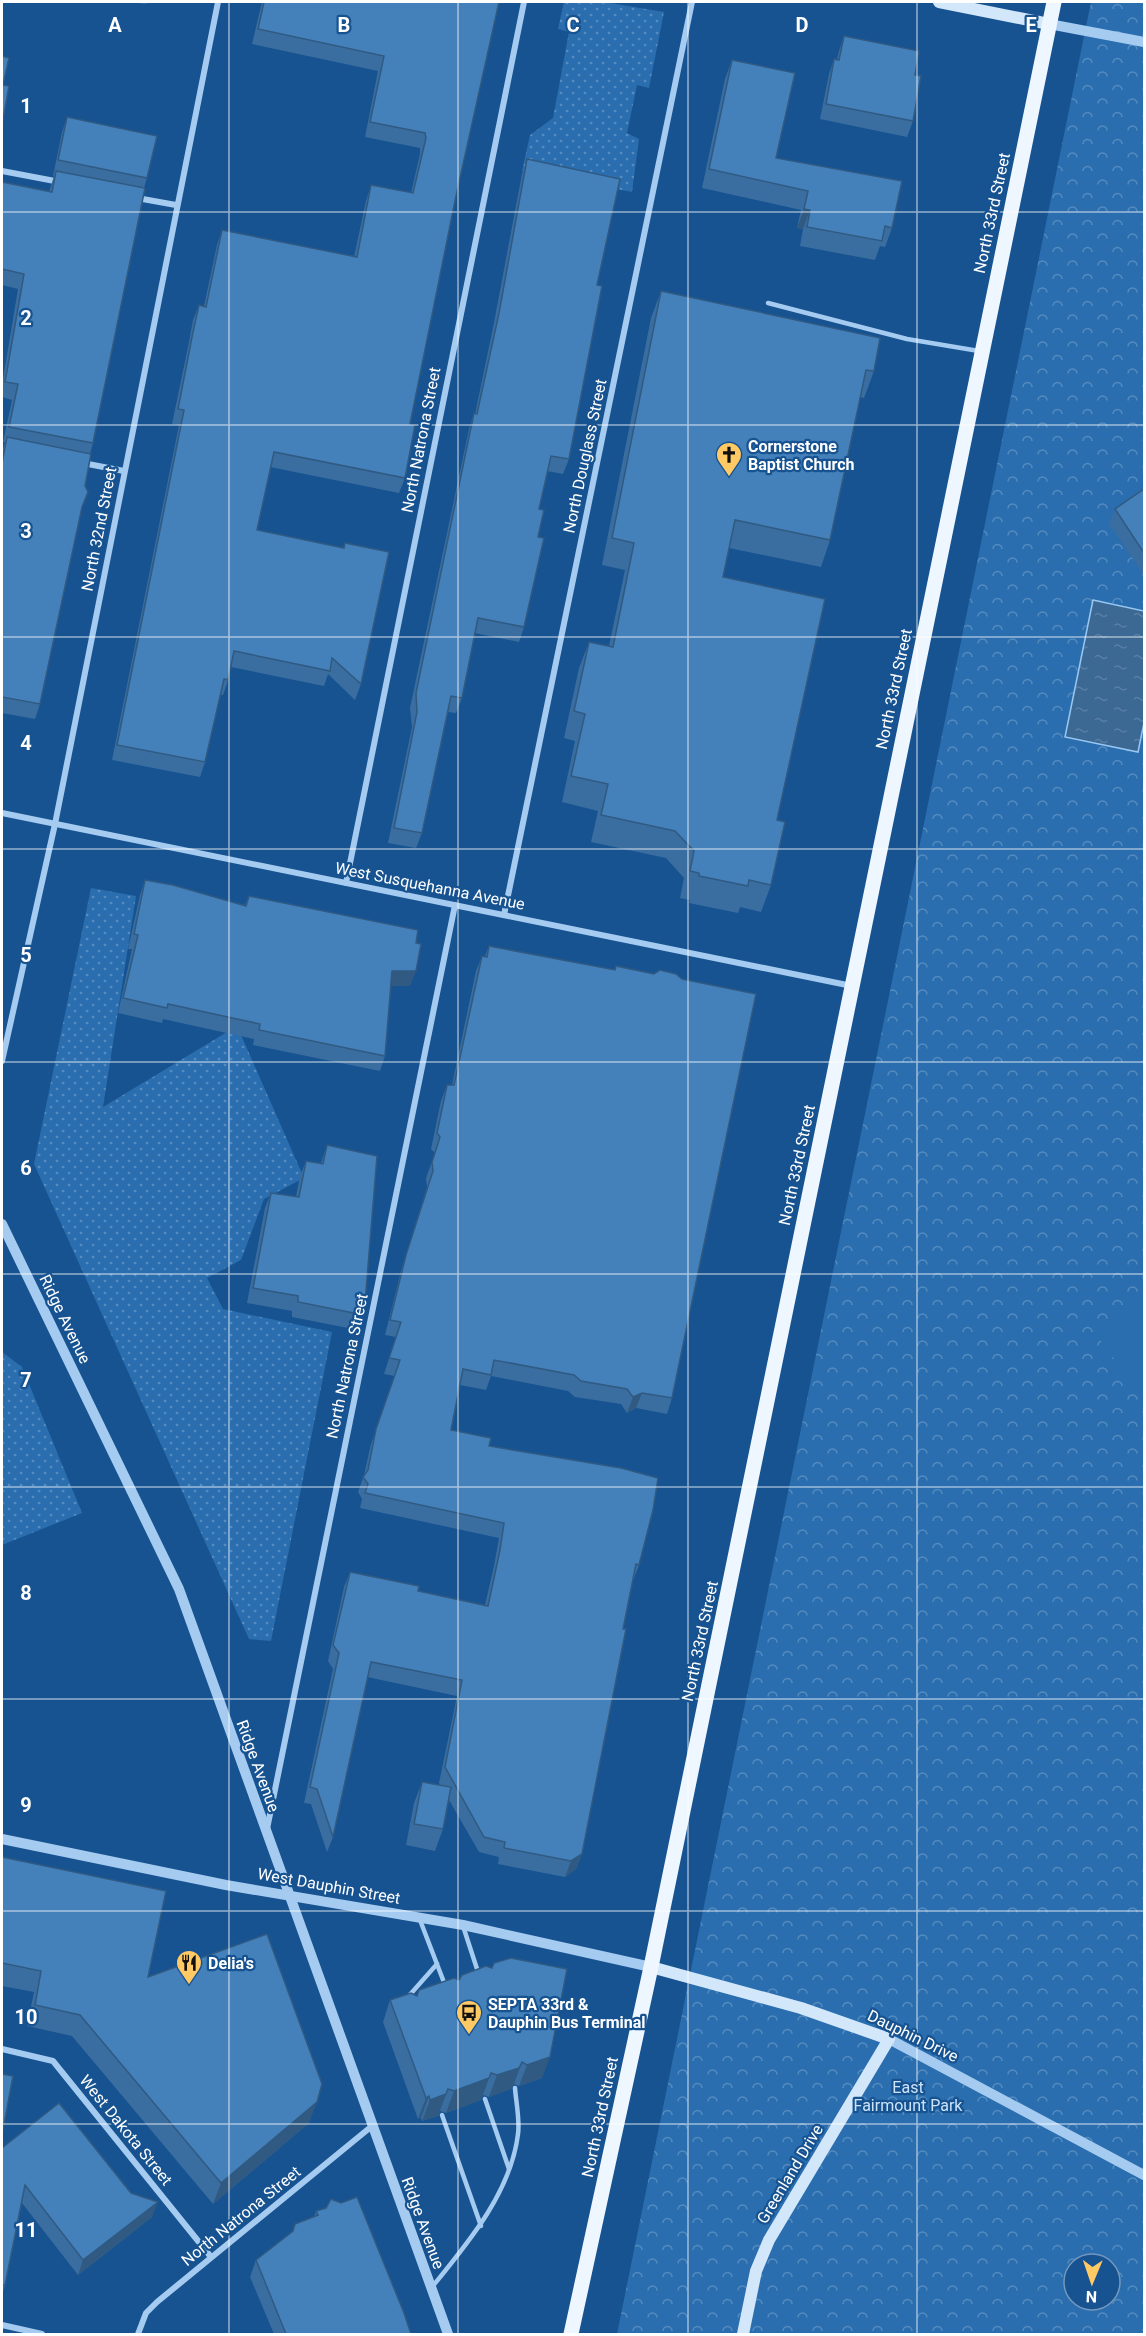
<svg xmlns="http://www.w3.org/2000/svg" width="1146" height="2336" font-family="Roboto,sans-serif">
<defs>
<pattern id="grass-dots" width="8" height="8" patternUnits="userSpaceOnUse" patternTransform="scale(1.5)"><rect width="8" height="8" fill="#2a6eaf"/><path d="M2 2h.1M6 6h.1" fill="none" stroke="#558bbf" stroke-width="1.8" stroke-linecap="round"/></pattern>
<pattern id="park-crowns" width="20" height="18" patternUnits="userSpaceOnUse" patternTransform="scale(1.5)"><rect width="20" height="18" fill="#2a6eaf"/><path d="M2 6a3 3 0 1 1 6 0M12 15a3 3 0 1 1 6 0" fill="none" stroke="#558bbf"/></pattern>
<pattern id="water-ripples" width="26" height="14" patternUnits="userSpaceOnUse" patternTransform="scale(1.5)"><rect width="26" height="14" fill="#3c6894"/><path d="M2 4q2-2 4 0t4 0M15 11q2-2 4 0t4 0" fill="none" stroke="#597fa4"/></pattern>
</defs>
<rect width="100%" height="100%" fill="#175391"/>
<g fill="url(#grass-dots)">
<polygon points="564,2 604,2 664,12 649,88 637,85 627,133 639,139 632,192 522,171 530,135 553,118 569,32 558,29"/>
<polygon points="91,888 136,896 103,1107 237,1026 304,1178 264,1199 241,1260 207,1278 223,1309 332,1332 271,1641 249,1639 34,1164"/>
<polygon points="2,1352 22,1367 82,1513 2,1545"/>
</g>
<path fill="url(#park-crowns)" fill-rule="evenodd" d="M1091,2H1144V2334H617ZM1074,2264H1110V2300H1074Z"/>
<polygon fill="#2a6eaf" points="1144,1295 1144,1399 1095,1333"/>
<polygon fill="url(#water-ripples)" stroke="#98c7f2" stroke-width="1.5" points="1093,600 1144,611 1144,723 1138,752 1065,737"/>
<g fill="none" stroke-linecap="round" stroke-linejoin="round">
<g stroke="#a5cbf0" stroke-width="4.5">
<polyline points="768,303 907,339 979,351"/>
<polyline points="420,1920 445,1985"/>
<polyline points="463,1926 479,1975"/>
<polyline points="407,1998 437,1964"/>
<polyline points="485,2099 509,2169"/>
<polyline points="442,2115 481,2226"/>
<path d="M432,2287C468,2243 511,2192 518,2134C520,2120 516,2102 515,2088"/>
</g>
<g stroke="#a5cbf0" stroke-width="6">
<polyline points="2,171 60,182"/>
<polyline points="137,198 176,205"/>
<polyline points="83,463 124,471"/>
<polyline points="2,813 852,986"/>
<polyline points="346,883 524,2"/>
<polyline points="504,915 692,2"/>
<polyline points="2,1061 55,824 218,2"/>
<polyline points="267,1829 455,905"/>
<polyline points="2,2049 53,2061 211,2257"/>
<polyline points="2,2325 42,2334"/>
<polyline points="138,2334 146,2313 157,2302 372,2126"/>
</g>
<g stroke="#a5cbf0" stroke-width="10">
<polyline points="1049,24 1144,42"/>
<polyline points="2,1224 179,1589 448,2334"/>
<polyline points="2,1839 226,1885 463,1925 651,1967"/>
<polyline points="889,2039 1144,2175"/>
</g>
<g stroke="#d3e7fb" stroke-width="12">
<polyline points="939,2 1049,24"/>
<polyline points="651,1967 801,2008 889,2039 769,2240 756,2271 743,2334"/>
</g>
<polyline stroke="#eef6ff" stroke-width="15" points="571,2334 651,1967 1054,2"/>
</g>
<g fill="#3a6ea0">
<polygon points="132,2 147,2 146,4"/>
<polygon points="262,2 499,2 456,196 410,424 405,478 399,493 270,467 257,530 343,548 345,543 361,684 355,700 328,674 324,686 231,667 228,680 223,695 220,695 205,762 200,777 112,760 179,425 172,424 188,347 193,320 199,305 204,306 217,245 222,230 354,257 366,201 371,185 411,193 420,154 420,148 365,137 378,71 252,44"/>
<polygon points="844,36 915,75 913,121 907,137 820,119 829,74 834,59 837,59 839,51"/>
<polygon points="732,60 776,158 892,228 885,247 880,246 875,260 800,246 803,229 797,228 801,210 702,188 725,79"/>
<polygon points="67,117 147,178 144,188 93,443 90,454 81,511 40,704 35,719 2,713 2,452 5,442 3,442 12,400 2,397 2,385 18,289 2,285 2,182 49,192 54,176 53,176 62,132"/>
<polygon points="527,159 597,285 569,459 563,474 547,471 539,509 538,537 524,627 519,642 475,633 462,698 456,713 448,712 422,833 416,848 388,843 412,727 410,708 469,429 474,413 475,414 493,328 522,174"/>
<polygon points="661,291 874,371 864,398 860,397 830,540 821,567 729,548 723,577 777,820 771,885 761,912 740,907 738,913 689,903 690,900 680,898 684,878 666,858 591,842 598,811 562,802 575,741 564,738 579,668 589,642 609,646 625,570 602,565 651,318"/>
<polygon points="1144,489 1144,575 1109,524 1115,509"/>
<polygon points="145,880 245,905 249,896 416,943 410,986 391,986 385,1056 380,1071 253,1045 254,1039 163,1019 162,1023 118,1013 132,949 128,949 140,895"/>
<polygon points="489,946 614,970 616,966 672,1398 667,1414 636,1408 627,1413 621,1404 575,1397 568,1391 491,1376 486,1390 460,1385 451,1430 489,1446 639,1565 633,1581 623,1629 582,1854 576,1869 565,1877 498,1864 499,1857 479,1852 449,1800 443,1829 435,1851 406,1845 414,1803 422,1782 440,1785 439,1783 457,1696 367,1677 333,1837 327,1852 311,1804 304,1803 333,1669 328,1661 344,1587 350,1572 418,1591 485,1605 494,1566 499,1538 360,1508 362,1499 358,1492 364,1475 371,1444 395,1376 384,1374 396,1337 385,1335 401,1271 427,1187 426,1178 435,1153 431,1149 441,1101 447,1085 452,1085 476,971 482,956 485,956"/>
<polygon points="327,1145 364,1315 358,1330 292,1317 292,1311 247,1303 265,1208 271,1193 296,1197 300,1176 306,1161 321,1163"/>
<polygon points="2,1857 148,1977 309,2123 213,2204 72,2036 27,2026 34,1992 2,1986"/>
<polygon points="454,1978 542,2078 519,2086 514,2084 511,2089 489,2097 483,2095 481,2100 446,2113 440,2111 438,2116 422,2121 421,2118 418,2119 383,2022 390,2000 417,1996"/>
<polygon points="2,2148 131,2193 152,2217 78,2275 22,2203 5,2285 2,2295"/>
<polygon points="316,2211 411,2334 274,2334 250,2277 256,2260 314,2217"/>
</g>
<g fill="#305a82">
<polygon points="804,209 810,210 803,229 797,228"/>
<polygon points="392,971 416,971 410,986 387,986"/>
<polygon points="642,1393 636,1408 627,1413 633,1397"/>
<polygon points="582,1854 576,1869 565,1877 571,1861"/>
<polygon points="550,2057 542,2078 519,2086 527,2065"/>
<polygon points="522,2062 514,2084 511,2089 489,2097 497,2075"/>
<polygon points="491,2073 481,2100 446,2113 454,2091"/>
<polygon points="448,2089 438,2116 422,2121 430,2100"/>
<polygon points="429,2096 421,2118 418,2119 426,2098"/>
<polygon points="317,2102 309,2123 213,2204 221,2183"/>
<polygon points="158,2202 152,2217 78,2275 83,2260"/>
</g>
<g fill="#4480ba" stroke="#305a82" stroke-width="1.5">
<polygon points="264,2 499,2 456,196 410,424 415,425 405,478 274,452 257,530 344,548 345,543 389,552 361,684 332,658 330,671 234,651 228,680 224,679 205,762 117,745 184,410 178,409 193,332 199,305 206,307 222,230 357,257 371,185 413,193 426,138 425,133 370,122 384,56 258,29"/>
<polygon points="844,36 919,51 915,75 921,76 913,121 826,104 834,59 839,60"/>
<polygon points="2,56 9,58 3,85 9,86 2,125"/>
<polygon points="732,60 795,73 776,158 902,181 892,228 885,226 882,241 807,227 810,210 804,209 808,191 709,169"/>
<polygon points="67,117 157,136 147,178 58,160"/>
<polygon points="527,159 620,179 597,285 602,286 569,459 551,456 539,509 544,510 538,537 544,538 524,627 478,618 462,698 451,696 422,833 394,828 417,712 416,693 474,413 477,414 499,313"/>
<polygon points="56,171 145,188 93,443 9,427 18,384 5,382 24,274 2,269 2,182 52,192"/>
<polygon points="661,291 880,338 874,371 866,370 830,540 735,520 723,577 825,599 777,820 785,822 771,885 749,880 748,886 699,876 699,873 690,871 694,851 675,831 601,815 608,784 571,776 585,714 574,711 589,642 613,647 634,543 612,538"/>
<polygon points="7,437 91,454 85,486 88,492 82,507 40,704 2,697 2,463"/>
<polygon points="1144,489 1144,553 1115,509"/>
<polygon points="145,880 173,885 246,906 249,896 418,930 416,943 421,944 416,971 392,971 385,1056 259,1030 260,1024 168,1004 167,1008 123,998 138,935 134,934"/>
<polygon points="489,946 615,970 616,966 654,974 660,970 676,974 682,979 756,994 672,1398 642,1393 633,1397 627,1389 581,1381 574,1375 494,1360 491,1375 463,1369 451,1430 491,1438 489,1446 621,1468 658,1478 653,1510 639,1565 636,1564 623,1629 626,1629 582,1854 571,1861 504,1848 505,1842 484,1837 445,1767 462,1680 371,1662 333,1837 317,1789 310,1787 339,1653 333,1645 350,1572 419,1586 418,1591 488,1606 500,1550 504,1523 365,1493 368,1484 363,1477 368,1470 376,1429 400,1360 389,1358 401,1322 390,1320 406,1255 433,1171 432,1162 440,1137 437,1133 447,1085 454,1085 482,956 487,957"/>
<polygon points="327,1145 377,1156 364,1315 298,1302 298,1296 253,1288 271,1193 299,1197 306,1161 323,1164"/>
<polygon points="422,1782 451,1787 443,1829 414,1824"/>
<polygon points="2,1857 166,1891 148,1977 267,1934 322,2084 317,2102 221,2183 80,2015 35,2005 41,1971 2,1963"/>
<polygon points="511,1958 567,1969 550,2057 527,2065 522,2062 519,2068 497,2075 491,2073 489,2078 454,2091 448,2089 446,2094 430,2100 429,2096 426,2098 390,2000 411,1993 417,1996 419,1990 454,1978 459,1980 462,1975 486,1966 492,1968 494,1963"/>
<polygon points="2,2074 13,2076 2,2135"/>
<polygon points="59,2103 131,2193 158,2202 83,2260 25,2185 5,2285 2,2285 2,2148"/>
<polygon points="357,2197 404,2313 411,2334 286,2334 256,2260 293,2231 295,2224 318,2215 316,2211 326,2208 331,2199 341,2203"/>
</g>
<path fill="none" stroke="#fff" stroke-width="1.5" stroke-opacity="0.55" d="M229,2V2334M458,2V2334M688,2V2334M917,2V2334M2,212H1144M2,425H1144M2,637H1144M2,849H1144M2,1062H1144M2,1274H1144M2,1487H1144M2,1699H1144M2,1911H1144M2,2124H1144"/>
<defs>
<symbol id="church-pin" viewBox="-11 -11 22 30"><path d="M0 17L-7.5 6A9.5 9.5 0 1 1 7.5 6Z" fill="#ffc964" stroke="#175391"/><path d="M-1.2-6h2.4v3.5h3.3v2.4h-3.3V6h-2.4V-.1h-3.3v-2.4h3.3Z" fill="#111"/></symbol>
<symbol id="restaurant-pin" viewBox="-11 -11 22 30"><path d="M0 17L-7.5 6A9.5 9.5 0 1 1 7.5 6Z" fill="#ffc964" stroke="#175391"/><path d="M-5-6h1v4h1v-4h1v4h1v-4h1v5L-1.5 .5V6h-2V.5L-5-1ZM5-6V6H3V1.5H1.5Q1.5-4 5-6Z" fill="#111"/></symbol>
<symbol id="bus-pin" viewBox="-11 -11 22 30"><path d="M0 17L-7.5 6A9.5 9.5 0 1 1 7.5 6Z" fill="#ffc964" stroke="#175391"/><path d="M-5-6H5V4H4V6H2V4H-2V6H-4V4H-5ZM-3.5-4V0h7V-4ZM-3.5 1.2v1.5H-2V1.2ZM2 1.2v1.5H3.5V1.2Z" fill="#111"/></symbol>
</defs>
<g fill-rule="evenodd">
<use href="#church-pin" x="714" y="440" width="30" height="40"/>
<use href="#restaurant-pin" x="174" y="1948" width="30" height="40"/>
<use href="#bus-pin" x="454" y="1998" width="30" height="40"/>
</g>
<g text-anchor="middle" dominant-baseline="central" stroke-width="4.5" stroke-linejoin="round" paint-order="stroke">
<g font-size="16" fill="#fff" stroke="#175391">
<text transform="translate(992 213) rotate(-78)">North 33rd Street</text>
<text transform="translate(421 440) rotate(-79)">North Natrona Street</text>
<text transform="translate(585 456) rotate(-78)">North Douglass Street</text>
<text transform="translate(99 529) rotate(-79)">North 32nd Street</text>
<text transform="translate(894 689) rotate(-78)">North 33rd Street</text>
<text transform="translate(430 886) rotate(11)">West Susquehanna Avenue</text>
<text transform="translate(797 1165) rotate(-78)">North 33rd Street</text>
<text transform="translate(65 1319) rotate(64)">Ridge Avenue</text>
<text transform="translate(347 1366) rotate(-78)">North Natrona Street</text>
<text transform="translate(700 1641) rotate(-78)">North 33rd Street</text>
<text transform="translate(258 1766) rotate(70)">Ridge Avenue</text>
<text transform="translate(329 1886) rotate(10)">West Dauphin Street</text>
<text transform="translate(913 2036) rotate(26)">Dauphin Drive</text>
<text transform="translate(600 2117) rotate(-78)">North 33rd Street</text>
<text transform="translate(126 2130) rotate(51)">West Dakota Street</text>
<text transform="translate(790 2174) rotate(-59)">Greenland Drive</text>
<text transform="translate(241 2216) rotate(-39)">North Natrona Street</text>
<text transform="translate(423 2223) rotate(70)">Ridge Avenue</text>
</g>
<g font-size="16" font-weight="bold" fill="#fff" stroke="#175391" text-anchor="start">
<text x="748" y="446">Cornerstone<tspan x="748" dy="18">Baptist Church</tspan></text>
<text x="208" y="1963">Delia's</text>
<text x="488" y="2004">SEPTA 33rd &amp;<tspan x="488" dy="18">Dauphin Bus Terminal</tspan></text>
</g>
<g font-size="16" fill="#cce4fb" stroke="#175391">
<text x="908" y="2087">East<tspan x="908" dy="18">Fairmount Park</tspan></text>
</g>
</g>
<g font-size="20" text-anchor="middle" font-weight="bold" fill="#fff" stroke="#175391" stroke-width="4.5" stroke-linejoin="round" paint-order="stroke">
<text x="115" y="32">A</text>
<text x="344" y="32">B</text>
<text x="573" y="32">C</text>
<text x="802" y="32">D</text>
<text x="1031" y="32">E</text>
<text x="26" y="113">1</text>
<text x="26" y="325">2</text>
<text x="26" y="538">3</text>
<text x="26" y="750">4</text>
<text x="26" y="962">5</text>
<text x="26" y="1175">6</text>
<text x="26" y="1387">7</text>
<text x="26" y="1600">8</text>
<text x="26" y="1812">9</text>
<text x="26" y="2024">10</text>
<text x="26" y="2237">11</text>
</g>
<rect width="1146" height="2336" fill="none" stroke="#ffffff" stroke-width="6"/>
<g transform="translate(1092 2282) rotate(182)"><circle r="28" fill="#175391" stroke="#7498bd" stroke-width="1.5"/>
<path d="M0-4.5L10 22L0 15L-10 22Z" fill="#ffc964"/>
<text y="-9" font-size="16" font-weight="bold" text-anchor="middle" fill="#ffffff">N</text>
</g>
</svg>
